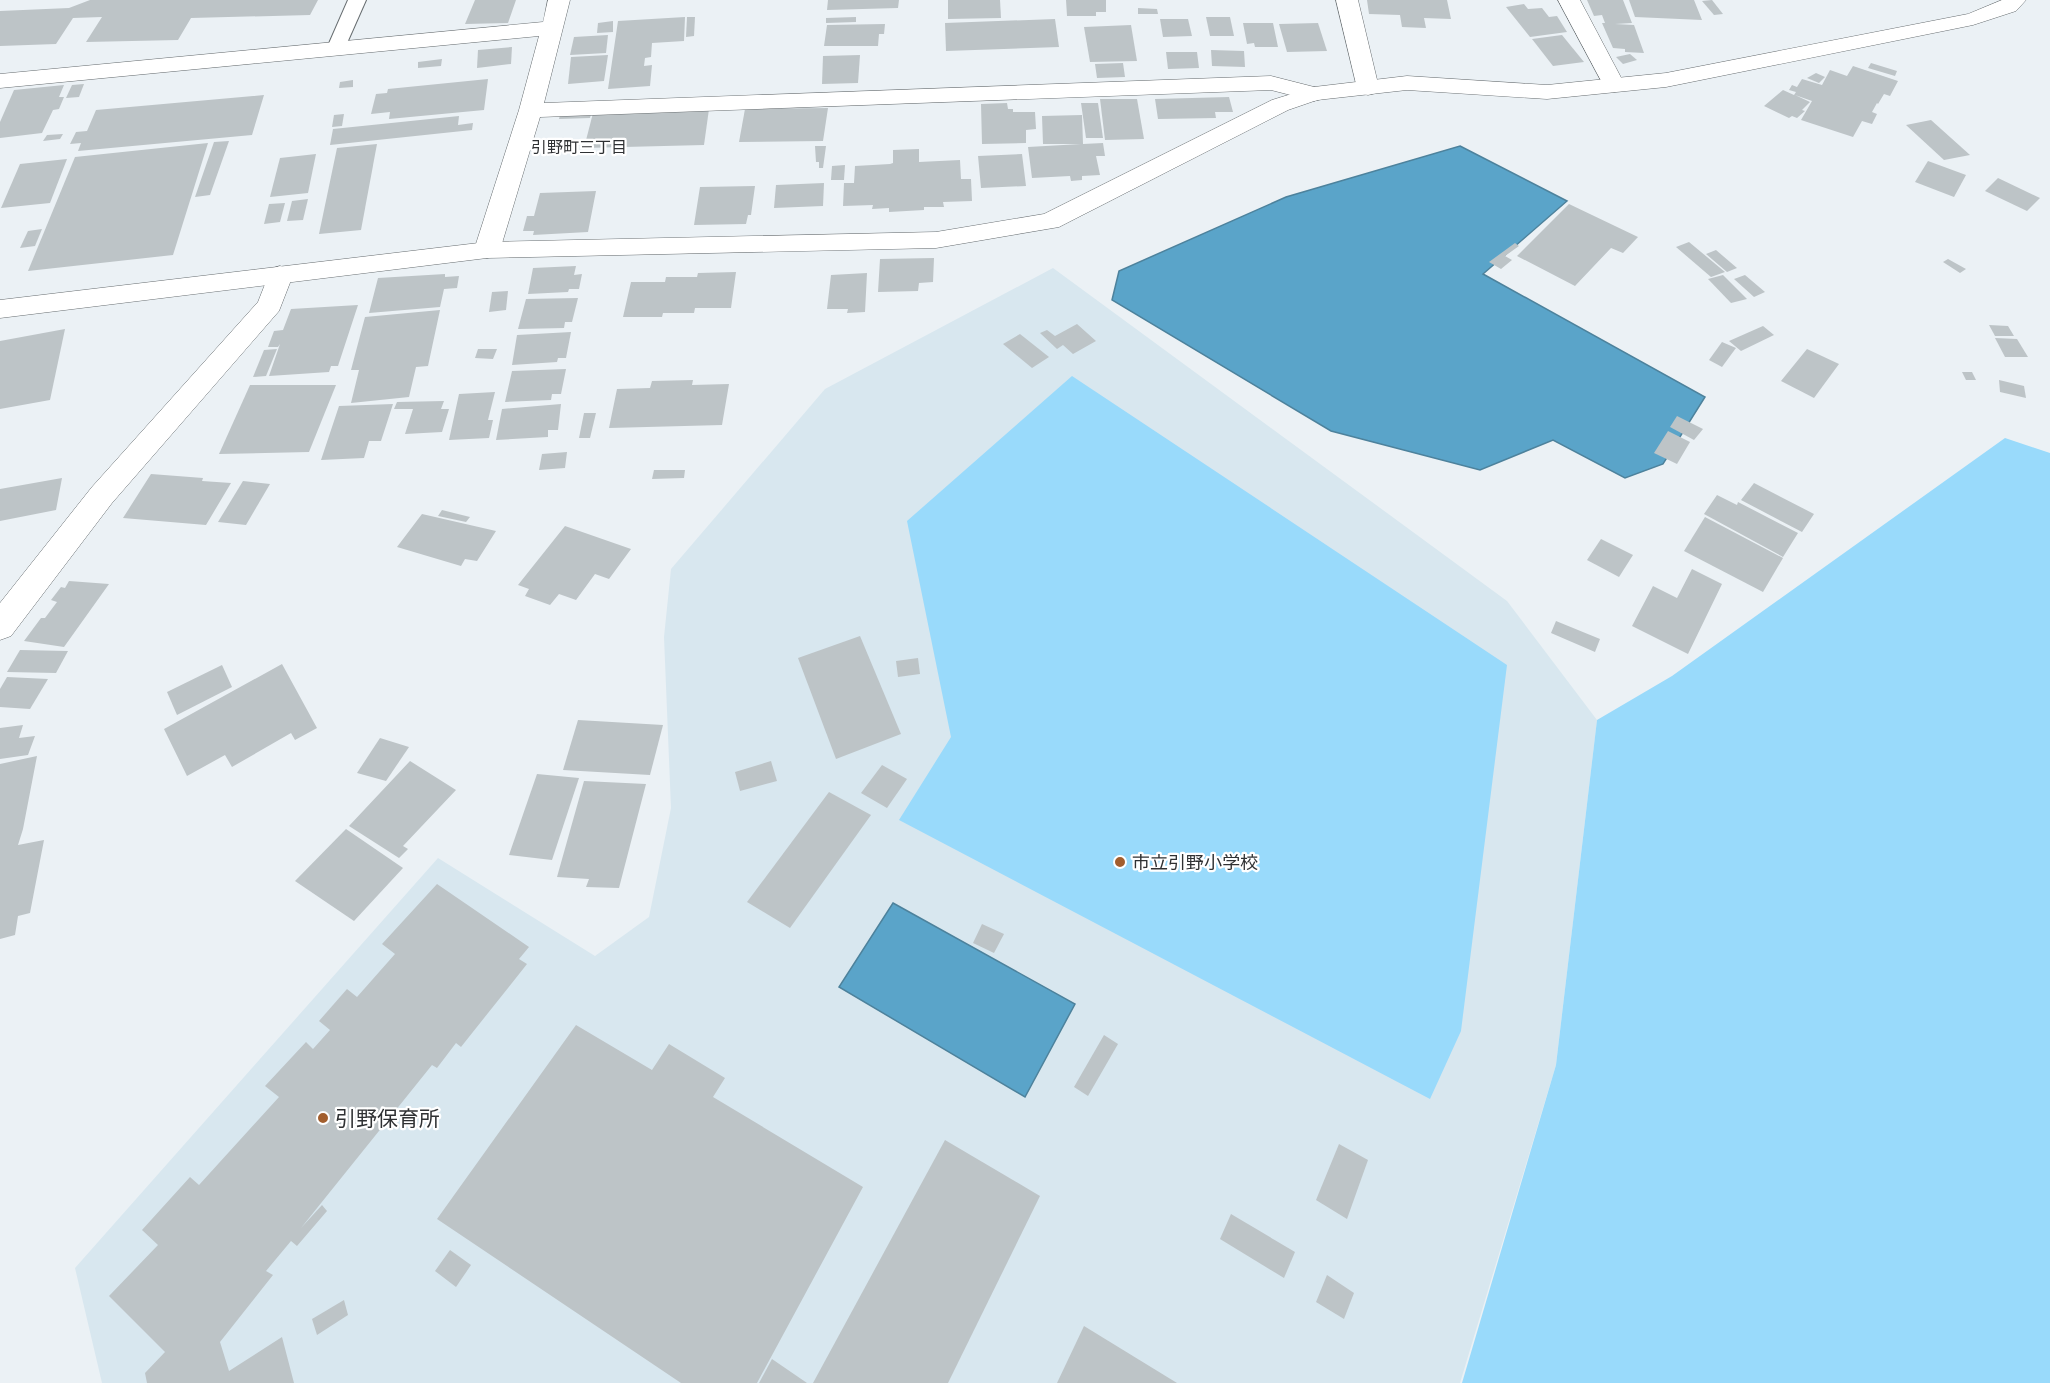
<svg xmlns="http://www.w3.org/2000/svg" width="2050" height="1383" font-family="Ubuntu,'Noto Sans JP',sans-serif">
<rect width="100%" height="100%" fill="#ebf1f5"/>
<polygon fill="#d8e7ef" points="1053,268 1507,601 1597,720 1556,1065 1460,1383 102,1383 75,1268 438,858 595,956 649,917 671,808 664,637 671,569 825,389"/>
<g fill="#99dafb">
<polygon points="1072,376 1507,665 1461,1031 1430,1099 899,820 951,737 907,521"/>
<polygon points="2005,438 2050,453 2050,1383 1462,1383 1556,1065 1597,720 1672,676"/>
</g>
<g fill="#5aa4c9" stroke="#4d829c" stroke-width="1.5">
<polygon points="1460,146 1567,201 1483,274 1705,397 1663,464 1625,478 1553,440 1480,470 1331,431 1112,300 1119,271 1286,197"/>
<polygon points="893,903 1075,1004 1025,1097 839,987"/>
</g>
<g fill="#bdc4c7">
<polygon points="90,0 318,0 310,15 191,18 178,40 86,42 102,17 73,18 56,44 0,46 0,11 69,8"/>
<polygon points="475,0 516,0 508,23 465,24"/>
<polygon points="828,0 899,0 898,8 827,10"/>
<polygon points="948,0 1000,0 1001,18 948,19"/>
<polygon points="1066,0 1106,0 1106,12 1096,12 1096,16 1067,16"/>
<polygon points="1367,0 1447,0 1451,19 1424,18 1426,28 1402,27 1400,15 1369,14"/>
<polygon points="1587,0 1623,0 1632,23 1615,24 1634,25 1644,53 1625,52 1625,49 1613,48 1602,23 1605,23 1602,15 1594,16"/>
<polygon points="1629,0 1694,0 1702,20 1635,17"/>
<polygon points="1712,0 1723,14 1714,15 1702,1"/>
<polygon points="1524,4 1528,9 1542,8 1549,17 1557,16 1567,32 1530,37 1506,7"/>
<polygon points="1138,8 1157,9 1158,14 1138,14"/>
<polygon points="685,17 684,41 652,43 651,57 645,58 644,66 652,65 650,86 608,89 618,21"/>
<polygon points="687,17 695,17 694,36 686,37"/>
<polygon points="856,17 856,22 826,23 826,18"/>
<polygon points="1206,17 1230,17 1234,36 1210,36"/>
<polygon points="1055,19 1059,47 946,51 945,23"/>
<polygon points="1160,19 1188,19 1192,36 1163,37"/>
<polygon points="613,21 613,32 597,33 598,23"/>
<polygon points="1243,23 1273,23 1278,47 1255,47 1254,43 1247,44"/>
<polygon points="1318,23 1327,51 1287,52 1279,24"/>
<polygon points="885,24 884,34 879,34 878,46 824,46 827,25"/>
<polygon points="1131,25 1137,61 1090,62 1084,27"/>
<polygon points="608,35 606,53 570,55 574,37"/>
<polygon points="1562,35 1584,62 1553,66 1532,39"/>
<polygon points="512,47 511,64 477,68 478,50"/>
<polygon points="1211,50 1244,51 1245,67 1212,66"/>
<polygon points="1166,52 1197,52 1199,68 1168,69"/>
<polygon points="1630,54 1637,60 1623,64 1616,57"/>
<polygon points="608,55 604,81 568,84 571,57"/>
<polygon points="860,55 858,83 822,84 823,56"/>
<polygon points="442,59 441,66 418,68 418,62"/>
<polygon points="1123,63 1125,77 1097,78 1095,64"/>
<polygon points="1871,63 1897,71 1895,76 1868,68"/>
<polygon points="1853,66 1898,81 1890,96 1884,94 1878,104 1877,103 1872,112 1877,114 1872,124 1862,121 1853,137 1801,120 1812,101 1795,95 1810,102 1802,110 1805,111 1797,118 1792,116 1789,118 1764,106 1783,90 1794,95 1796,92 1789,90 1792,85 1797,87 1802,79 1822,85 1830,70 1847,76"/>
<polygon points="1816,73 1825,77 1819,83 1807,78"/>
<polygon points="488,79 484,110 389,119 390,112 371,114 376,94 387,93 388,89"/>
<polygon points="353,80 353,87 339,88 340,82"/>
<polygon points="84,84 79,97 66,98 72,85"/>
<polygon points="64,85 59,97 64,97 59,109 53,110 42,133 0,138 0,122 14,90"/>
<polygon points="264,95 252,135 78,151 81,143 70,144 76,132 87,131 96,110"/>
<polygon points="1229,97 1233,112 1215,112 1216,118 1158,119 1155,99"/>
<polygon points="1100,99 1137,99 1144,139 1105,140"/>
<polygon points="1007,103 1008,109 1013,109 1013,112 1035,112 1036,129 1026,130 1026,143 982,144 981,104"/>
<polygon points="1081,103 1098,103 1103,138 1086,138"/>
<polygon points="828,108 823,141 739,142 745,109"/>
<polygon points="709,109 704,145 584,148 593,113"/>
<polygon points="592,110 590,118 559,119 561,111"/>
<polygon points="344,114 342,126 332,127 334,115"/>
<polygon points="1082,115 1083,144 1103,143 1105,156 1096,156 1100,175 1082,176 1082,180 1071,181 1070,176 1032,178 1028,147 1081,144 1043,144 1042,116"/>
<polygon points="459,116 458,125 473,123 472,130 330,145 333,129"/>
<polygon points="1931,120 1970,155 1944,160 1906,125"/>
<polygon points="63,134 60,139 43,141 47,135"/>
<polygon points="229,141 210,195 195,197 214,142"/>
<polygon points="208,143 173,255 28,271 75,157"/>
<polygon points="377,144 361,230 319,234 337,148"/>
<polygon points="815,146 826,146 823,168 819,168 819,162 816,162"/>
<polygon points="919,149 919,162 960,160 961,179 971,179 972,201 943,202 944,207 924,207 924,210 889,212 889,208 872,209 873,205 843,206 844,183 854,183 855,166 890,164 893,163 893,150"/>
<polygon points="316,154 308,193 270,197 280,158"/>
<polygon points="1022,154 1026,186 981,188 978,156"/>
<polygon points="67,159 50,203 1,208 20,164"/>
<polygon points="1928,161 1966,175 1954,197 1915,182"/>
<polygon points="845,165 844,180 831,180 832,166"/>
<polygon points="1998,178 2040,198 2027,211 1985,191"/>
<polygon points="824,183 823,206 774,208 776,185"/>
<polygon points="755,186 751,215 748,215 746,224 694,225 700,187"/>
<polygon points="596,191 588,232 533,235 534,231 523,231 527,216 534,216 540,193"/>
<polygon points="308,199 303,220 287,221 292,201"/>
<polygon points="285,203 280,222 264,224 269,204"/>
<polygon points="1569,204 1638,237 1623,253 1611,248 1575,286 1517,256"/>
<polygon points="42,229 35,246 20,248 28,231"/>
<polygon points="1689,242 1725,272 1711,277 1676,247"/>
<polygon points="1515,243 1519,246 1505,256 1512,260 1501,269 1489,262"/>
<polygon points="1716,250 1737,268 1727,272 1706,254"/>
<polygon points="934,258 933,282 919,283 918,291 878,292 880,259"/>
<polygon points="1948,259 1966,269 1960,273 1943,262"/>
<polygon points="576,266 574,275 582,274 579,289 569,289 568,292 528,294 533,268"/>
<polygon points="736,272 731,308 695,308 694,313 663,313 662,317 623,317 631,282 665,282 666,277 697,277 698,273"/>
<polygon points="867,273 865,312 847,313 848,309 827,309 831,275"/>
<polygon points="445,274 445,277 459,276 457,288 444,289 440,307 369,313 378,278"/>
<polygon points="1723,275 1747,299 1731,303 1708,279"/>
<polygon points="1745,275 1765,292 1754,297 1734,279"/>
<polygon points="508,291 506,310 489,312 492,292"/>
<polygon points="578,298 572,322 565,322 564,328 518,329 526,299"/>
<polygon points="358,305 338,366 331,366 329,372 269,376 280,344 278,347 268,347 274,331 283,330 291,309"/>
<polygon points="440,310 428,366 416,367 409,397 351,403 359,370 351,370 365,317"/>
<polygon points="1077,324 1096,341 1073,354 1063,345 1057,349 1040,333 1047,330 1055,336"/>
<polygon points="1989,325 2008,326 2014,336 1995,336"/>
<polygon points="1763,326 1774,335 1741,351 1729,341"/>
<polygon points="65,329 50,400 0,409 0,341"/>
<polygon points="571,332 566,358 558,358 557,362 512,365 517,335"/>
<polygon points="1020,334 1049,357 1032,368 1003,344"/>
<polygon points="1995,338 2017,339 2028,357 2005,357"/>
<polygon points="1722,342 1736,348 1722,367 1709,360"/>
<polygon points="277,349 266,376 253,377 264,350"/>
<polygon points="478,349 497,349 493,359 475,358"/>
<polygon points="1807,349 1839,364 1814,398 1781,381"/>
<polygon points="566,369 561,394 552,394 551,400 505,402 512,371"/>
<polygon points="1962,372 1972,372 1976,380 1966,380"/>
<polygon points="693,380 692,385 729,384 722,425 609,428 617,389 650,388 652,381"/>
<polygon points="1999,380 2024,386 2026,398 2000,392"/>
<polygon points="250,385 336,385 309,452 219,454"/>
<polygon points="495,392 488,420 493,420 489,438 449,440 459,394"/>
<polygon points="444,401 441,409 449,409 442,432 405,434 413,409 394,409 397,402"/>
<polygon points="393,404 381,441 369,441 364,458 321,460 339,406"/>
<polygon points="561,404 558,430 548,430 548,437 496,440 502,409"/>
<polygon points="584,413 596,413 590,438 579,438"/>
<polygon points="1677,416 1703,429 1694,440 1670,427"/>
<polygon points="1668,431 1690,442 1677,464 1654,453"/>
<polygon points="567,452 565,468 539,470 542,454"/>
<polygon points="654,470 685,470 684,478 652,479"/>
<polygon points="151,474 203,478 202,481 231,483 206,525 123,518"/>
<polygon points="62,478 56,510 0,521 0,489"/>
<polygon points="243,481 270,484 246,525 218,522"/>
<polygon points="1754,483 1814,514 1802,532 1741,500"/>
<polygon points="1717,495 1737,505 1738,502 1798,533 1783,557 1704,514"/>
<polygon points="442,510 470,517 466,522 438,516"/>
<polygon points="422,514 496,531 477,561 465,559 461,566 397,547"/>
<polygon points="1705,517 1783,558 1763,592 1684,551"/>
<polygon points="565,526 631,549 609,579 595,574 576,600 559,594 550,605 525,596 529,589 518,585"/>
<polygon points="1601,539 1633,555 1619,577 1587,560"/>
<polygon points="1692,569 1722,584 1688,654 1632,626 1653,586 1677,598"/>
<polygon points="69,581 109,584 64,647 24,641 41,618 45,618 57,602 51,600 61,587 65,588"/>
<polygon points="1556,621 1600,639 1595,652 1551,633"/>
<polygon points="860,636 901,734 836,759 798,658"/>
<polygon points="20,650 68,651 56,673 7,672"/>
<polygon points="918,658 920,674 898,677 896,661"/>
<polygon points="282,664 317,728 295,740 291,733 232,767 225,755 187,776 164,729"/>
<polygon points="222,665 232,687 177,715 167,692"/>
<polygon points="7,677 48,679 30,709 0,707 0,689"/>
<polygon points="578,720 663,725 650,775 563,770"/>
<polygon points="23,725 19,738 35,736 28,755 0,759 0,728"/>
<polygon points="380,738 409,747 386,781 357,773"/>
<polygon points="37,756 23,829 18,845 44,840 30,913 18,916 15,935 0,939 0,764"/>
<polygon points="410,761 456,790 403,846 408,849 399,858 349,826"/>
<polygon points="771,761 777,781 740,791 735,772"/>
<polygon points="882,765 907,779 887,808 861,793"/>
<polygon points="537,774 579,778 552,860 509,855"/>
<polygon points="584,781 646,784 619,888 586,887 589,879 557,877"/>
<polygon points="829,792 871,815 790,928 747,902"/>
<polygon points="346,829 403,868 354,921 295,881"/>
<polygon points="437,884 529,947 519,959 527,964 461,1047 456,1043 437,1068 432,1065 301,1228 322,1205 327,1211 297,1246 291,1241 266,1271 273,1275 220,1342 229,1371 282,1337 294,1383 147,1383 145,1373 165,1352 109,1296 158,1245 142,1230 190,1177 199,1185 279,1097 265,1086 306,1042 313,1049 330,1030 319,1021 347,989 357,997 395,954 382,944"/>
<polygon points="982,924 1004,934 994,953 973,943"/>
<polygon points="576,1025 652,1070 669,1044 725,1078 713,1097 863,1187 757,1383 681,1383 437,1219"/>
<polygon points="1104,1035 1118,1044 1088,1096 1074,1087"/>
<polygon points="945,1140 1040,1196 948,1383 813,1383"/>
<polygon points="1339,1144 1368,1160 1347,1219 1316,1200"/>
<polygon points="1231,1214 1295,1252 1284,1278 1220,1239"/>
<polygon points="450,1250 471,1265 456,1287 435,1271"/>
<polygon points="1327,1275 1354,1293 1344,1319 1316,1302"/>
<polygon points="344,1300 348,1315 317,1335 312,1319"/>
<polygon points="1084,1326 1177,1383 1057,1383"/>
<polygon points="772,1359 807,1383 759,1383"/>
</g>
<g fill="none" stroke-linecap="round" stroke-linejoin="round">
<defs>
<polygon id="lane" points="348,0 366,0 343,52 329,52 327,48"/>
<g id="street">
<polygon points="548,0 570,0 544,103 1271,76 1322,89 1325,94 1322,99 1314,101 1271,90 540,117 500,250 496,256 487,258 478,256 474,250 519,110 539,36 0,88 0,74 543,22"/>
<polygon points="1336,0 1358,0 1379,88 1376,93 1368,95 1360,93 1357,88"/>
<polygon points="1558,0 1580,0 1625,85 1622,90 1614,92 1606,90"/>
<polygon points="280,266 289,269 293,275 279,311 112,503 11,636 0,640 0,603 92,487 258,302 271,269"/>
</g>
<polygon id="secondary" points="2002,0 2026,0 2016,11 1973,25 1666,87 1547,99 1407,90 1317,100 1288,110 1059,227 936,248 487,258 0,318 0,300 487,242 936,232 1044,214 1272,100 1314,87 1407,76 1547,85 1666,73 1968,14"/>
</defs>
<use href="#lane" stroke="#666c6f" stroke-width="2"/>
<use href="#street" stroke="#666c6f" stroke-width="1"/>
<use href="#secondary" stroke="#666c6f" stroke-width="1"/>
<use href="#lane" fill="#fff" fill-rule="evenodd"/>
<use href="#street" fill="#fff" fill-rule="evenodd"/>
<use href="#secondary" fill="#fff" fill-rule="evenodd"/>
</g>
<g fill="#a25e2e" stroke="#fff" stroke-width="2">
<circle cx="1120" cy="862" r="6"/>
<circle cx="323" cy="1118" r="6"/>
</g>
<g text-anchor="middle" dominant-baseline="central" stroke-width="4.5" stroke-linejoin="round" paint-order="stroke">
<g font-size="16" fill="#2f3133" stroke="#fff">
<text x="579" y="147">引野町三丁目</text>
</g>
<g font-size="18" fill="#2f3133" stroke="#fff" text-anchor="start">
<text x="1132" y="862">市立引野小学校</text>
</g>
<g font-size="21" fill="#2f3133" stroke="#fff" text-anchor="start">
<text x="335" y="1118">引野保育所</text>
</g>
</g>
</svg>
